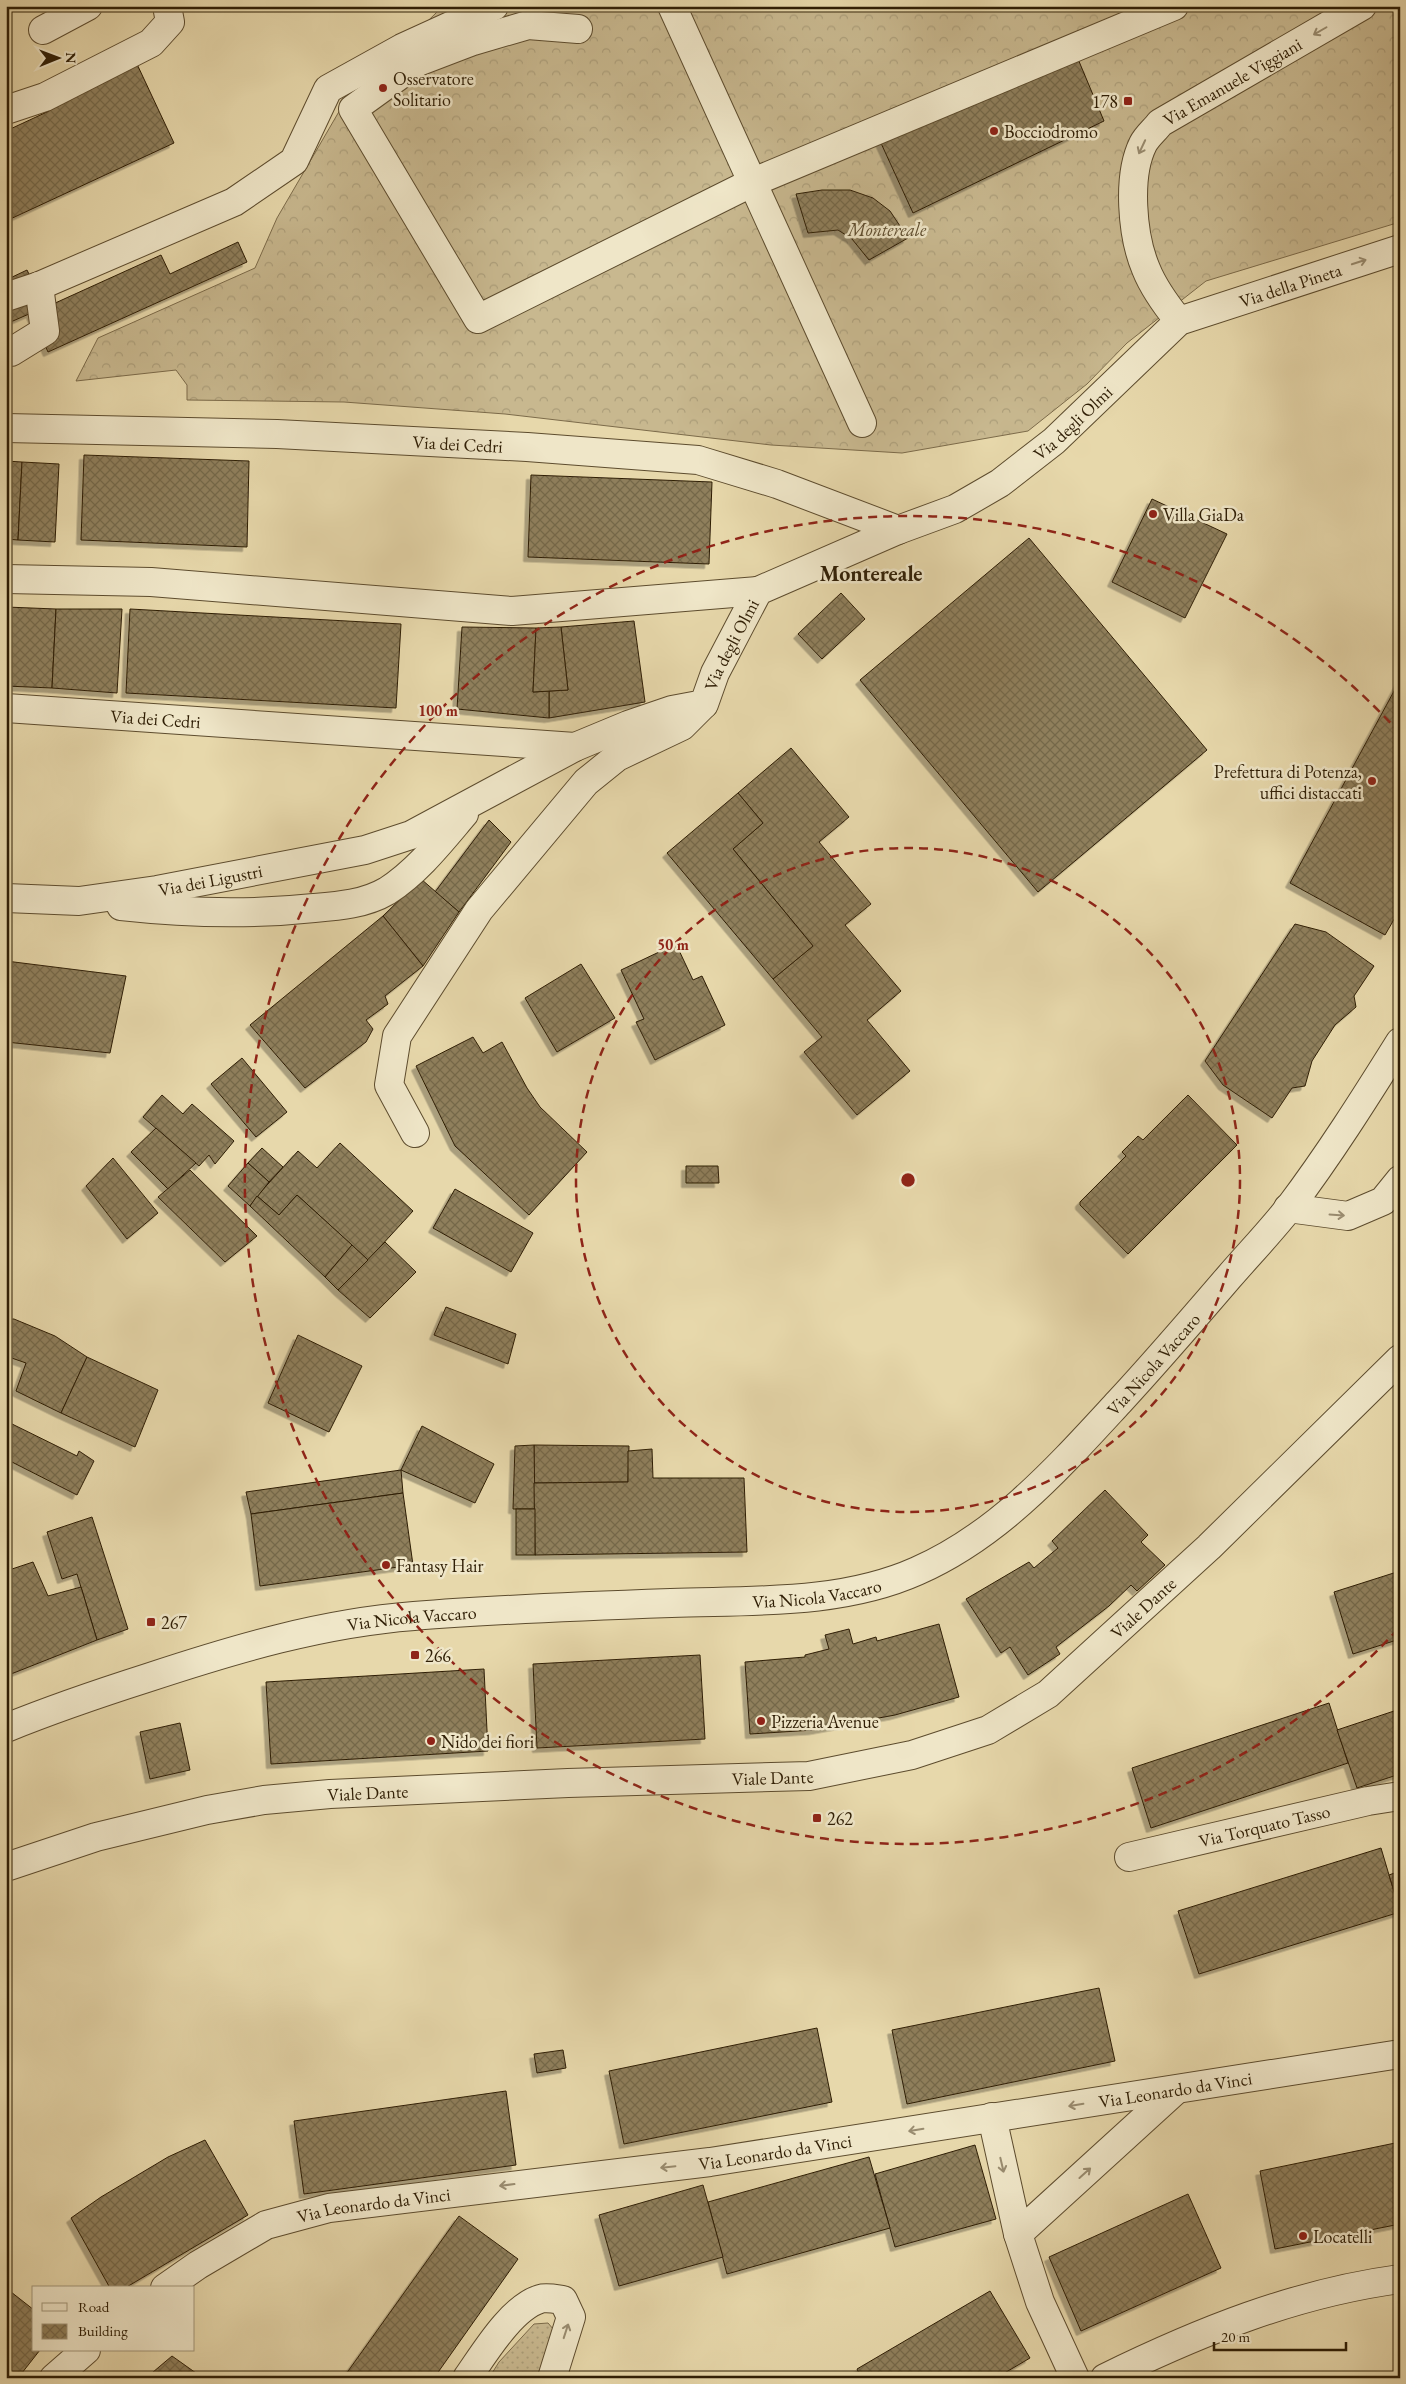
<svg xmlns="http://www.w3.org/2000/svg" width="1406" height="2384" font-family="'EB Garamond',serif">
<defs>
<pattern id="grass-dots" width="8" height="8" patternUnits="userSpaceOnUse" patternTransform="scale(1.25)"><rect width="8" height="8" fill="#c8b88f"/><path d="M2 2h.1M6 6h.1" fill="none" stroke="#ac9e7a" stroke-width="1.8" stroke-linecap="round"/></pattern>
<pattern id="forest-crowns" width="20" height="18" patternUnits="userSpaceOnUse" patternTransform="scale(1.25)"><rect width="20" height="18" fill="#c8b88f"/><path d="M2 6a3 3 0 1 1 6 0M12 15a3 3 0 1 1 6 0" fill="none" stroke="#ac9e7a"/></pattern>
<pattern id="building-cross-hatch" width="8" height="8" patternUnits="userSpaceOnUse" patternTransform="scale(1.25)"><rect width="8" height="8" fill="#8f7f5b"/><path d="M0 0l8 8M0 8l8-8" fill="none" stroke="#756749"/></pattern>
<filter id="shadow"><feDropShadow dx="-4.5" dy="4.5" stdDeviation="0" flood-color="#0004"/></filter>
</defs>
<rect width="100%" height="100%" fill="#e7d8ab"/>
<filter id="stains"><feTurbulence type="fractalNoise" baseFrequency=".004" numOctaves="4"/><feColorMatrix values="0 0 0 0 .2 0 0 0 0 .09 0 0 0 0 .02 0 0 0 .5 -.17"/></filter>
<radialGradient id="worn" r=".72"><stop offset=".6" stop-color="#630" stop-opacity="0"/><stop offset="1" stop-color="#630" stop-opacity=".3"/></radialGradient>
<polygon fill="url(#grass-dots)" stroke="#7c6b4a" points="548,2323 554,2330 544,2378 489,2378 499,2362 534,2324"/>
<polygon fill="url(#forest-crowns)" stroke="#7c6b4a" points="440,6 1400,6 1400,222 1206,281 1127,343 1087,384 1028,431 902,453 771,445 505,414 344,402 187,400 187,385 176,370 76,381 98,338 255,268 277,218 344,103 437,12"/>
<g fill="url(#building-cross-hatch)" stroke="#2f1e05" filter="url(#shadow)">
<polygon points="1078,59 1104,121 913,213 880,141"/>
<polygon points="136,62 174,143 6,221 6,131 49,111 46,105"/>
<polygon points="822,190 850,190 873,198 890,211 908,238 869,260 852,239 838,230 808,233 796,194"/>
<polygon points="238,242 247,262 48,352 31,314 161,255 170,274"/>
<polygon points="27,270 45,307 6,324 6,280"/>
<polygon points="84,455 249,461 247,547 81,540"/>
<polygon points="6,461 22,462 18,540 6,539"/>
<polygon points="22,462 59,464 55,542 18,540"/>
<polygon points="531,475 712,482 709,564 528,557"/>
<polygon points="1152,499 1227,534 1185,618 1112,582"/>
<polygon points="1029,538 1207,750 1038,892 860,680"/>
<polygon points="841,593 865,619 822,659 798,634"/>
<polygon points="6,607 56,609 52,688 6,686"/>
<polygon points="56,609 122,609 117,693 52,688"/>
<polygon points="130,609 401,624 396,708 126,693"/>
<polygon points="634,621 645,702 549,718 549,691 568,690 561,627"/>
<polygon points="462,627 536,628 533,692 549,691 549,718 457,709"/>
<polygon points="561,627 568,690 533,692 536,628"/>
<polygon points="1400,680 1400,909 1385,935 1290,883"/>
<polygon points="791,748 849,817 819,842 871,904 845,925 901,991 867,1020 910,1071 857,1115 804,1052 822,1037 773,979 813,946 733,849 763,823 738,793"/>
<polygon points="738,793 763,823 733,849 813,946 773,979 667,853"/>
<polygon points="489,820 511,842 459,912 435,892"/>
<polygon points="421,879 459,912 423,966 383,916"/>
<polygon points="383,916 423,966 385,996 388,1004 366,1020 373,1029 366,1042 305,1088 250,1025"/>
<polygon points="1295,924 1326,932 1374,966 1354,996 1356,1007 1335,1025 1312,1061 1305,1086 1292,1088 1272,1118 1223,1085 1205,1061"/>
<polygon points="676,944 693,980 702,976 725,1025 655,1060 636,1022 644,1019 621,970"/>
<polygon points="6,961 126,976 110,1053 6,1042"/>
<polygon points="581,964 615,1018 557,1052 525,998"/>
<polygon points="473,1037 483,1053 502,1042 527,1088 540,1107 587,1152 529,1215 455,1146 416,1066"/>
<polygon points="242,1058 287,1112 256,1137 211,1084"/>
<polygon points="162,1095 183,1114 192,1104 234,1141 215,1164 209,1155 199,1166 143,1117"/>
<polygon points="1188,1095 1237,1145 1128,1254 1080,1205 1080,1202 1126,1156 1122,1152 1138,1136 1143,1140"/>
<polygon points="156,1128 196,1163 168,1189 131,1152"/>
<polygon points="340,1143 413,1211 368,1260 297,1195 279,1215 257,1196 298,1151 317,1168"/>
<polygon points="262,1148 283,1167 269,1182 248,1163"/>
<polygon points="113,1158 158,1213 127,1239 86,1186"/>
<polygon points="248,1163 269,1182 250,1206 228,1186"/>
<polygon points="686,1166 718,1166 719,1183 686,1183"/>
<polygon points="190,1170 257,1236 225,1262 158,1197"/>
<polygon points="455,1189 533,1233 511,1272 433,1228"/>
<polygon points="297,1195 352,1245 325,1277 250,1206 257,1196 279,1215"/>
<polygon points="385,1242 416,1272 370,1318 338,1290"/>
<polygon points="352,1245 368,1260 338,1290 325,1277"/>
<polygon points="446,1307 516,1334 508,1364 434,1335"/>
<polygon points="6,1319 14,1319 55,1336 87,1357 61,1413 16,1391 26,1363 6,1356"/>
<polygon points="298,1335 362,1366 329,1432 268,1403"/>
<polygon points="87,1357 158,1390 135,1447 61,1413"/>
<polygon points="6,1421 77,1456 79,1451 94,1461 77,1495 6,1459"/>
<polygon points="422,1426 494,1464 475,1503 401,1470"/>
<polygon points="534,1445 629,1446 628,1482 534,1483"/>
<polygon points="534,1445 535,1509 513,1509 515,1446"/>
<polygon points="652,1449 653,1478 744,1478 747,1552 535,1555 534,1483 628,1482 628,1451"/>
<polygon points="401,1470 403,1493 251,1514 246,1492"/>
<polygon points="1105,1490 1148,1535 1141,1542 1165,1565 1137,1591 1131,1585 1109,1606 1056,1647 1060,1654 1028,1675 1010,1647 1001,1653 966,1599 1029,1562 1034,1568 1058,1548 1052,1541"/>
<polygon points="403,1493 413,1565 260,1586 251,1514"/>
<rect x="516" y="1509" width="19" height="46"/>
<polygon points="92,1517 128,1629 97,1640 77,1574 62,1579 47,1532"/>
<polygon points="33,1562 48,1596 81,1587 97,1640 11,1674 6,1660 6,1571"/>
<polygon points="1400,1571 1400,1639 1353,1654 1334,1592"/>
<polygon points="939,1624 959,1697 895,1715 814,1730 750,1734 745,1662 805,1657 805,1655 829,1649 825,1635 849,1629 853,1644 876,1637 877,1641"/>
<polygon points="700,1655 705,1739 537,1748 533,1664"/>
<polygon points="484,1669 488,1751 271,1764 266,1682"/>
<polygon points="1329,1703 1348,1763 1151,1828 1132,1768"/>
<polygon points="1400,1709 1400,1774 1357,1788 1337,1730"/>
<polygon points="180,1723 190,1770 150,1779 140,1732"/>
<polygon points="1381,1848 1400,1912 1199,1974 1178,1911"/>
<polygon points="1400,1871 1400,1910 1389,1875"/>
<polygon points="1099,1988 1115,2061 907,2104 892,2030"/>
<polygon points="817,2028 832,2102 624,2144 609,2071"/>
<polygon points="563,2050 566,2068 537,2073 534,2054"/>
<polygon points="506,2091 516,2165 304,2194 294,2121"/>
<polygon points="205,2140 248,2215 125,2288 110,2288 71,2218 101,2197 168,2157"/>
<polygon points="1400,2142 1400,2224 1275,2249 1260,2171"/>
<polygon points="975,2145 996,2219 895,2247 875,2174"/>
<polygon points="869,2157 890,2228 727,2274 708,2202"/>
<polygon points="703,2185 723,2257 619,2286 599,2215"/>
<polygon points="1188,2194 1221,2268 1081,2331 1049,2257"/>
<polygon points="459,2216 518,2259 434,2378 351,2378 346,2374"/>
<polygon points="6,2288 34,2310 34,2350 40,2350 18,2378 6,2378"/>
<polygon points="990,2291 1030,2358 996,2378 861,2378 857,2369"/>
<polygon points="172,2356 203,2378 146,2378"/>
</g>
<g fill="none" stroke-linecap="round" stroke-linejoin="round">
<defs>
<g id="minor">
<polyline points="672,6 862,423"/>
<polyline points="578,29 528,25 473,41 418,62 353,109 478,319 751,183 1174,6"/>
<polyline points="43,30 88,6"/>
<polyline points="6,110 45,97 151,43 170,22 167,6"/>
<polyline points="6,297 39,286 234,202 294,161 328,89 402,48 494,6"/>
<path id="s1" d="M1179,321C1166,305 1154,289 1146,269C1132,236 1127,176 1143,144C1147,136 1155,130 1160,123L1362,6"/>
<polyline points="6,352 11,352 45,331 39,286"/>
<path id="s2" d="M6,428L277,434L527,447L698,460L777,484L898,530"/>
<polyline points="6,579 151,582 512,611 758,591"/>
<path id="s3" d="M6,708L575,747"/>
<path id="s4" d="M6,898L79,901L157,890L365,850L411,835L575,747L628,725L672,710L704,704L715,673L758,591L898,530L955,509L1000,483L1054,441L1179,321L1400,249"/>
<path d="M121,906C185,913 249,915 314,908C339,906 365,904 387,891C418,871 441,841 464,814"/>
<polyline points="415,1133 389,1085 397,1036 479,910 586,782 617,757 682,726 703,705"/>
<polyline points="1288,1208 1348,1216 1383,1201 1400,1180"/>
<path id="s5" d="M6,1728C53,1709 100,1693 147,1678C235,1649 322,1623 414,1616C499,1609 585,1606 671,1603C752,1600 841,1605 917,1571C999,1535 1059,1467 1119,1402C1157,1361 1193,1319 1229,1277C1249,1254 1270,1232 1289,1208C1329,1155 1365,1098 1400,1042"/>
<path id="s6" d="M1129,1857L1368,1801L1400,1796"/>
<path id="s7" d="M6,1867L96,1837L207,1810L264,1800L330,1794L568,1783L809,1776L912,1755L988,1730L1048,1694L1209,1547L1400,1359"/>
<polyline points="992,2117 1018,2234 1176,2090"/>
<polyline points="1018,2234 1040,2302 1075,2378"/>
<path id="s8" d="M165,2288L198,2265L266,2225L329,2208L710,2162L1400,2054"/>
<polyline points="54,2378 86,2350"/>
<path d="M467,2378C484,2354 511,2308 540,2299C546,2297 556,2299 563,2300L571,2317L552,2378"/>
<path d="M1105,2378C1199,2332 1295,2293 1400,2279"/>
</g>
</defs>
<use href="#minor" stroke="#5d4c2e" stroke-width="30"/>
<use href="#minor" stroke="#efe6c8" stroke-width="28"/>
</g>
<defs><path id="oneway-shaft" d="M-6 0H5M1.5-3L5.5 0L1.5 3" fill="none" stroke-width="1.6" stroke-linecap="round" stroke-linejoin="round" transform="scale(1.25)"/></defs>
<g stroke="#998c70">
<use href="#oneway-shaft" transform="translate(1320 31) rotate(150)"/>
<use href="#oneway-shaft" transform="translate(1142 147) rotate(115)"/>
<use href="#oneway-shaft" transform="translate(1359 262) rotate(-18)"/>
<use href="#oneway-shaft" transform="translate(1337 1215) rotate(4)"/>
<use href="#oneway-shaft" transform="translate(1076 2105) rotate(171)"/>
<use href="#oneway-shaft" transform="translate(916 2130) rotate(171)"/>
<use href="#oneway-shaft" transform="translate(1002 2165) rotate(77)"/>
<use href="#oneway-shaft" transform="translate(668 2167) rotate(174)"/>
<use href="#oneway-shaft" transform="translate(1085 2173) rotate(-42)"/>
<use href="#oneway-shaft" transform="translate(507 2185) rotate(173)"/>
<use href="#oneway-shaft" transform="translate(566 2331) rotate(-72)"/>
</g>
<g fill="none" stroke="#8f2418" stroke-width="2.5" stroke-dasharray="9 6">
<circle cx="908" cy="1180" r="332"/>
<path d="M1398 1629A664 664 0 1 1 1398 731"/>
</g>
<g fill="#8f2418" stroke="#efe6c8" stroke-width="2">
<circle cx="383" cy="88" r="5"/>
<rect x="1123" y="96" width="10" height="10" rx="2.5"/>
<circle cx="994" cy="131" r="5"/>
<circle cx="1153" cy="514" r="5"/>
<circle cx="1372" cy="781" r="5"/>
<circle cx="386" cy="1565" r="5"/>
<rect x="146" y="1617" width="10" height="10" rx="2.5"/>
<rect x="410" y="1650" width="10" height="10" rx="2.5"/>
<circle cx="761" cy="1721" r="5"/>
<circle cx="431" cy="1741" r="5"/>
<rect x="812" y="1813" width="10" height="10" rx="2.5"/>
<circle cx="1303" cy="2236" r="5"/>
</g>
<g text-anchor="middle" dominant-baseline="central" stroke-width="5" stroke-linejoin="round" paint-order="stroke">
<g font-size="18" fill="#2f1e05" stroke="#efe6c8" text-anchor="start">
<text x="393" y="78">Osservatore<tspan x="393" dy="21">Solitario</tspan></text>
<text x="1118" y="101" text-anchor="end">178</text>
<text x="1004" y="131">Bocciodromo</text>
<text x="1163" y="514">Villa GiaDa</text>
<text x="1362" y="771" text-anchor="end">Prefettura di Potenza,<tspan x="1362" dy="21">uffici distaccati</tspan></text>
<text x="396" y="1565">Fantasy Hair</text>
<text x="161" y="1622">267</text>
<text x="425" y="1655">266</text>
<text x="771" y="1721">Pizzeria Avenue</text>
<text x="441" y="1741">Nido dei fiori</text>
<text x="827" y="1818">262</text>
<text x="1313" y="2236">Locatelli</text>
</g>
<g font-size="18" fill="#2f1e05" stroke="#efe6c8">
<text stroke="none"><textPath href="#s1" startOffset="300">Via Emanuele Viggiani</textPath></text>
<text stroke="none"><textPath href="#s4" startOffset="1484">Via della Pineta</textPath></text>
<text stroke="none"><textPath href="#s4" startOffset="1220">Via degli Olmi</textPath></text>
<text stroke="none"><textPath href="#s2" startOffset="452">Via dei Cedri</textPath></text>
<text stroke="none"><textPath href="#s4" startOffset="800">Via degli Olmi</textPath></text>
<text stroke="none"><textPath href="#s3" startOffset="150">Via dei Cedri</textPath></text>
<text stroke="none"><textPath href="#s4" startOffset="206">Via dei Ligustri</textPath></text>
<text stroke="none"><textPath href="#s5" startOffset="1248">Via Nicola Vaccaro</textPath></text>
<text stroke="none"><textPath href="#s5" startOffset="828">Via Nicola Vaccaro</textPath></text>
<text stroke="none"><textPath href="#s7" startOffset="1196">Viale Dante</textPath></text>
<text stroke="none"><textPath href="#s5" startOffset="422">Via Nicola Vaccaro</textPath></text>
<text stroke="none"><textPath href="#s7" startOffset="776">Viale Dante</textPath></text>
<text stroke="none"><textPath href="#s7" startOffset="371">Viale Dante</textPath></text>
<text stroke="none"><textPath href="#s6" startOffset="139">Via Torquato Tasso</textPath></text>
<text stroke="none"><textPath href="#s8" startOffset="1039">Via Leonardo da Vinci</textPath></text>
<text stroke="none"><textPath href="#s8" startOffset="634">Via Leonardo da Vinci</textPath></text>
<text stroke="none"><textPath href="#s8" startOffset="229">Via Leonardo da Vinci</textPath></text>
</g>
<g font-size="18" font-style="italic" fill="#5d4c2e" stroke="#efe6c8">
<text x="887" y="229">Montereale</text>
</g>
<g font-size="22" font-weight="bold" fill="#2f1e05" stroke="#efe6c8">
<text x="871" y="573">Montereale</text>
</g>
</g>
<circle cx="908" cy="1180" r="8" fill="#8f2418" stroke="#efe6c8" stroke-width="2.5"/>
<g font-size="15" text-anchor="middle" font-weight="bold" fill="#8f2418" stroke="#efe6c8" stroke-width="5" stroke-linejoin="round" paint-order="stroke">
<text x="438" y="716">100 m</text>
<text x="673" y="950">50 m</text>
</g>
<rect width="1406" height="2384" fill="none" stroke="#e7d8ab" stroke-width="25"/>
<rect x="8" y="8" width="1391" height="2369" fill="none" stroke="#2f1e05" stroke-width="2.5"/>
<rect x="12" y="12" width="1381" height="2359" fill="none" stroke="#2f1e05"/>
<rect x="32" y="2286" width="162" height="65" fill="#efe6c8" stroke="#a2967a"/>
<rect x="42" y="2303" width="25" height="8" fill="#efe6c8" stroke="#a2967a"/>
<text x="78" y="2312" font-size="15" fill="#2f1e05">Road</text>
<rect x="42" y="2324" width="25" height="15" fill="url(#building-cross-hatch)" stroke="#a2967a"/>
<text x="78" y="2336" font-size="15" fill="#2f1e05">Building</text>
<g transform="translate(58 58) rotate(89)" stroke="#efe6c8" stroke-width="4" paint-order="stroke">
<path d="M0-4L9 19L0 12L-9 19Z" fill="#2f1e05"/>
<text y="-8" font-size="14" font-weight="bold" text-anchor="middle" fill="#2f1e05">N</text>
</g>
<path d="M1214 2342v8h132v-8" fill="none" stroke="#2f1e05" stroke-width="2.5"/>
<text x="1221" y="2342" font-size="15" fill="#2f1e05" stroke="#efe6c8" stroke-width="4" paint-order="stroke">20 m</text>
<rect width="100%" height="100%" filter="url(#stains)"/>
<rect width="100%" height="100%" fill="url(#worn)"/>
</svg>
